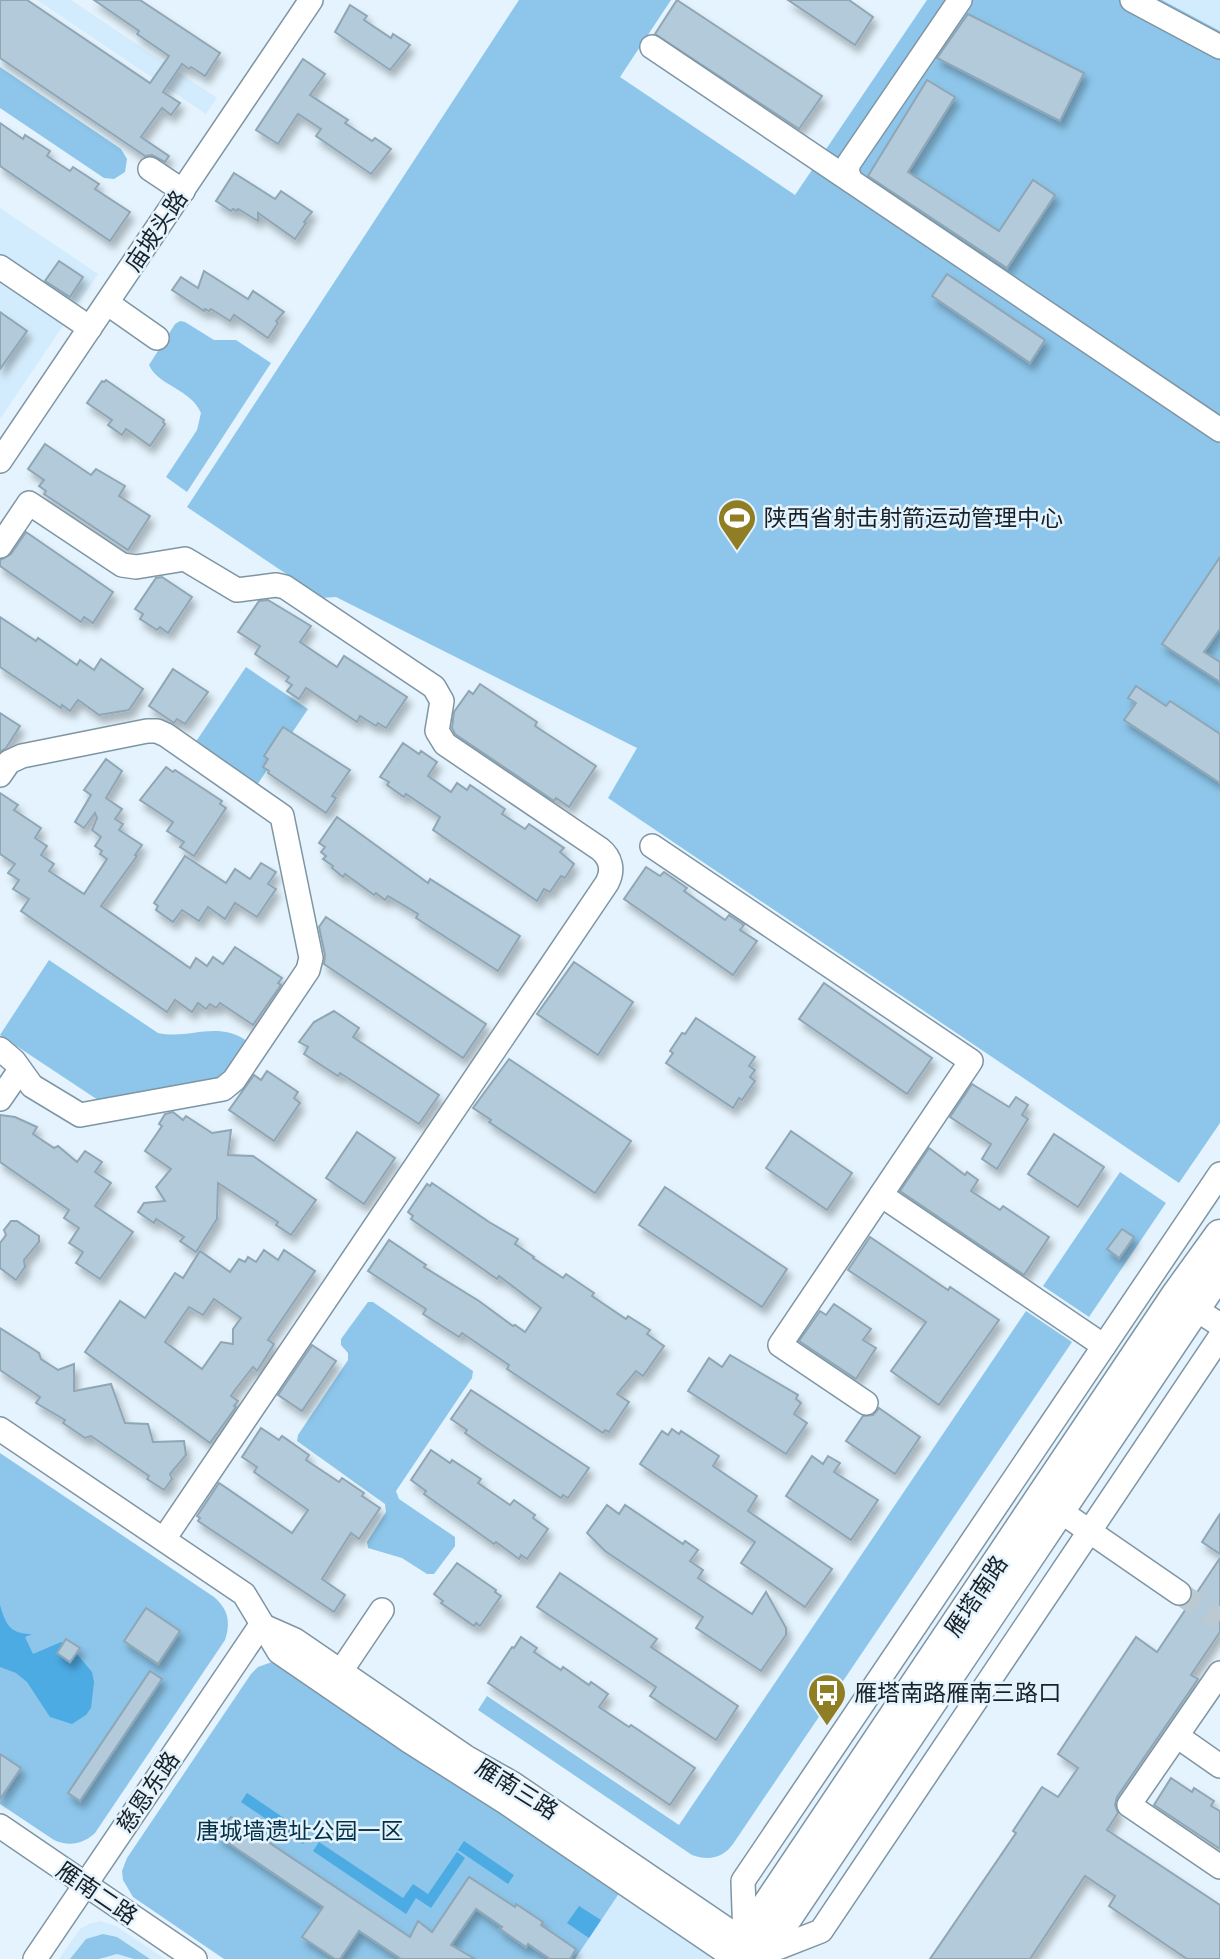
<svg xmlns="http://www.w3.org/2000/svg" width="1220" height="1959" font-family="'Space Grotesk','Noto Sans SC',sans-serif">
<defs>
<filter id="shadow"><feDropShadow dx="4" dy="7" stdDeviation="3.5" flood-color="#0004"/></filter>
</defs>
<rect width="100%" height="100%" fill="#e4f3fd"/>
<g fill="#d3ecfd">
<polygon points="37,0 71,0 217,98 206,114"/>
<polygon points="1161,0 1220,0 1220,31"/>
<polygon points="0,208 98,274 0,419"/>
<polygon points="620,1892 719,1959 575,1959"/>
<polygon points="100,1921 116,1926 165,1959 59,1959 80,1929 89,1924"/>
</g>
<g fill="#8dc6ea">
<polygon points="519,0 671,0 620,77 795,195 927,0 1162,0 1220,31 1220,1123 1179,1183 608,798 637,748 336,597 322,598 187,507"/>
<polygon points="0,67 121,149 127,159 125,172 114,179 104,178 0,108"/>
<path d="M180,321L185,322L214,340H236L271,363L187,492L166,477L197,430L201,413C191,389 157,385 149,365L175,324Z"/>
<polygon points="246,667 308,709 257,785 195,743"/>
<path d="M49,960L158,1033C190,1040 216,1020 247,1041L226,1071L215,1079L105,1100H98L0,1035Z"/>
<polygon points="1120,1172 1166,1203 1089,1317 1043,1286"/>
<polygon points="368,1302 373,1302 473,1371 472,1378 396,1491 399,1499 455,1537 455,1546 434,1574 427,1574 402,1558 368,1548 367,1542 386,1512 385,1504 297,1441 298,1435 348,1360 348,1353 341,1345 341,1339"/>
<path d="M1026,1311L1072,1342L733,1844C723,1858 709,1861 692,1855L478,1710L487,1696L679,1825Z"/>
<path d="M0,1453L214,1597C228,1609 231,1622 225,1640L95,1833C83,1844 69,1847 54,1840L0,1804Z"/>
<polygon points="272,1662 277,1662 620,1892 575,1959 224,1959 133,1897 123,1880 122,1871 127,1858 251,1674 258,1667"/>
<polygon points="103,1934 117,1937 150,1959 134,1959 117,1954 99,1959 70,1959 86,1939"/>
</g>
<g fill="#4cabe3">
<path d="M0,1605C6,1625 10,1634 32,1634L25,1637L33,1654L61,1642L63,1643L57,1653L70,1662L76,1653L92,1672L94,1682L91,1708L86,1715L72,1724L50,1717L27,1682L16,1673L0,1667Z"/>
<polygon points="247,1793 309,1835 303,1844 241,1802"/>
<polygon points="464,1841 514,1875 508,1884 458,1850"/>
<polygon points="319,1842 403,1898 413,1884 428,1894 457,1852 465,1858 431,1908 416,1898 406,1914 313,1851"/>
<polygon points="579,1906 601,1920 589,1938 567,1923"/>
</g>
<g fill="#b2cada" stroke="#8fa6b5" stroke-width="2" fill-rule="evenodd" filter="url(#shadow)">
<polygon points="0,0 27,0 150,83 169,56 137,34 139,31 94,0 140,0 220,53 205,76 191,67 189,69 182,64 163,92 180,103 171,115 162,108 141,137 169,156 165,162 152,155 145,156 0,58"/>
<polygon points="677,0 822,96 799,129 655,34"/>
<polygon points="788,0 849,0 873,17 855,45"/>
<polygon points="350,5 367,16 364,20 391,38 393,34 410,45 390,70 335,32"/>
<polygon points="968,14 1084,73 1060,121 937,58"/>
<polygon points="303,59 325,74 310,95 348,120 345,123 372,141 375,138 391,149 371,174 316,136 321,129 298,114 278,144 256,130"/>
<polygon points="927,80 955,97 908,172 999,231 1033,180 1055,195 1007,268 868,176"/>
<polygon points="0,123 23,139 25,135 50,151 47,156 70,171 73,167 99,184 95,189 130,212 110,241 0,166"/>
<polygon points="234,173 275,199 281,191 312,212 304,222 306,223 295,239 258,213 258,221 238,209 237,211 233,209 231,211 216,201"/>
<polygon points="59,261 83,277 70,297 45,281"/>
<polygon points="204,271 248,299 253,291 284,312 276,321 278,323 268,338 234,315 230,321 211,309 209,311 205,309 204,311 172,290 181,277 198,288"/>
<polygon points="947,274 1045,340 1030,363 932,296"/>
<polygon points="0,312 27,331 0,369"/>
<polygon points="106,380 164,420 163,422 165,424 150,446 126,429 122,435 108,425 112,420 87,403 102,381 104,382"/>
<polygon points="45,444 91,475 96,469 125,486 119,496 150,516 128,550 44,494 46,491 39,486 44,480 28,469"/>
<polygon points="26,532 113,592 93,623 84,617 81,622 0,566 0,560 11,554"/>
<polygon points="1220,557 1220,629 1204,652 1220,662 1220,682 1162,644"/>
<polygon points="162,577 192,597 168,633 160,627 157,630 140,619 143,614 135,609 156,578"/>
<polygon points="268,600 311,626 300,642 337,667 344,656 407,697 386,728 378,723 376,726 360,716 357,722 306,688 299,699 287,691 292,685 286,681 289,677 255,654 260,646 238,632 259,601"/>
<polygon points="0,617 36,641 38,638 77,665 80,660 94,670 101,659 143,689 129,710 99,715 78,700 70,711 62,705 61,708 0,667"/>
<polygon points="173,669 208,692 185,724 177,719 174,723 149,706"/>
<polygon points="480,684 537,722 535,726 596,766 569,807 556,798 554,801 455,734 452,728 454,712 469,691 473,694"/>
<polygon points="1136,686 1166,706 1170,701 1220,734 1220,783 1124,720 1136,703 1128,698"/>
<polygon points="0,713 20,726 6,748 0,752"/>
<polygon points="283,727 350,770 332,796 336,798 326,813 268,773 269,771 263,767 268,759 264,756"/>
<polygon points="403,743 419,754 421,751 437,762 428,776 451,792 457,783 467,790 470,785 505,809 502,814 525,829 529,824 564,848 560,852 574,864 565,878 561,876 550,892 544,889 537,901 433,830 440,817 406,794 404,797 387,785 389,782 380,777"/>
<polygon points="106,759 122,771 106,798 122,809 115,819 123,824 119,830 142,845 135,855 137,856 101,906 190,968 196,958 207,966 213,957 223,964 235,947 282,978 278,983 281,985 253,1025 220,1003 216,1008 210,1004 206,1009 198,1003 192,1012 175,1000 167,1012 21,911 29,899 13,889 19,880 8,873 15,864 0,854 0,793 18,805 14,810 41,828 35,838 47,846 41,855 54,864 49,871 84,894 107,859 100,854 102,851 95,846 101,837 92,830 97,818 95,813 84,828 75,822 91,795 84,790"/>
<polygon points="166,767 173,772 175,770 222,801 220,804 226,808 194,856 180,847 184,842 167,831 173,822 140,800"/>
<polygon points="337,817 428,883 430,879 520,936 498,971 416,918 418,914 388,896 385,900 376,893 374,895 345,874 343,877 332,868 333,866 323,859 326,856 321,852 325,847 319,843"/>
<polygon points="185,856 226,883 235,869 250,879 261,863 276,872 268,884 276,889 257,917 235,903 225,919 208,907 199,921 182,910 173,922 156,910 158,906 154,903"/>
<polygon points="646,867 660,876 664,872 687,888 684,891 725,920 729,915 744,925 740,930 757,941 733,975 624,899"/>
<polygon points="326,917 486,1024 463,1058 324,964 325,955 319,927"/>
<polygon points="574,962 633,1002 598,1055 537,1014"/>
<polygon points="824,983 932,1058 907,1094 799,1019"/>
<polygon points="334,1011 359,1028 353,1037 439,1095 419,1124 340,1073 338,1076 304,1054 308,1047 299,1042 314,1022"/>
<polygon points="696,1018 755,1057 749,1066 755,1070 750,1077 755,1081 742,1100 739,1098 733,1108 666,1063 673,1053 670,1051 682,1033 685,1034"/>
<polygon points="509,1059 631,1141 595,1193 489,1122 491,1120 473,1108"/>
<polygon points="267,1071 298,1092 294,1098 300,1103 274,1141 229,1110 254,1075 261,1080"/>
<polygon points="972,1084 1009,1107 1016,1097 1028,1105 1022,1115 1028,1119 997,1169 982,1159 991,1144 950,1117"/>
<polygon points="173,1112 183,1120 186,1116 212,1133 231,1130 228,1155 253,1156 316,1200 291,1235 276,1225 278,1222 218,1183 217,1219 196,1252 180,1241 184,1237 156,1219 154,1223 138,1212 144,1203 165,1201 156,1187 171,1169 145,1151 162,1126 159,1124 165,1114"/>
<polygon points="0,1115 15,1117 37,1127 33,1134 54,1148 58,1146 77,1162 85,1151 102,1162 95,1172 111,1183 95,1206 133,1232 100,1279 76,1263 83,1252 69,1243 79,1228 64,1218 69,1210 0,1162"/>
<polygon points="791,1131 852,1173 827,1210 766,1168"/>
<polygon points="357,1132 395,1158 364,1204 326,1178"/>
<polygon points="1054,1134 1104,1167 1078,1207 1028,1174"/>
<polygon points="929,1148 965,1175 967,1172 978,1180 971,1191 1000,1210 1003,1206 1049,1237 1024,1275 900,1191"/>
<polygon points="432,1183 489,1222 518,1239 515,1244 534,1257 533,1258 563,1278 566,1274 594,1293 592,1296 626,1319 628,1316 650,1330 647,1334 664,1346 643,1376 636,1371 617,1394 629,1402 609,1432 605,1430 603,1433 507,1369 509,1365 462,1333 459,1337 423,1314 426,1309 368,1271 389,1240 426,1265 424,1267 479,1301 513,1326 515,1325 525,1332 541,1308 499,1276 497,1279 411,1219 413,1216 408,1212 427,1184 430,1186"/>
<polygon points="665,1187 787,1269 762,1307 639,1225"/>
<polygon points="11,1221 17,1221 39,1236 39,1242 24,1260 25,1267 16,1280 0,1268 0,1243 6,1235 4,1230"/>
<polygon points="1122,1229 1134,1237 1119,1258 1107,1249"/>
<polygon points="870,1237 948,1290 950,1287 999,1320 939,1405 891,1371 926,1322 848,1270"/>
<path d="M264,1250L278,1260L284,1250L315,1271L268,1340L274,1344L257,1371L253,1367L235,1390L231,1396L238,1401L234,1406L236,1407L210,1443L85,1352L120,1301L145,1318L175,1273L183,1278L200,1251L230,1272L239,1259L245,1262L248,1257L256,1262ZM214,1299L241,1318L233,1329V1344L221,1342L202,1369L165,1342L189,1307L203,1315Z"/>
<polygon points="834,1304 871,1329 863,1340 876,1348 856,1379 799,1341 820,1311 826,1315"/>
<polygon points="0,1328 39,1353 41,1359 58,1370 74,1364 74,1391 111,1384 125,1423 148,1424 153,1442 184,1441 186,1455 170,1474 172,1479 164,1490 147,1479 149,1476 91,1436 85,1438 63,1423 65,1420 36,1403 40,1397 0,1370"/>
<polygon points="312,1345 336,1361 302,1411 278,1395"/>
<polygon points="730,1355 798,1395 796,1399 801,1403 794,1414 807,1423 786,1454 688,1391 709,1358 722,1367"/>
<polygon points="471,1390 589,1468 568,1498 563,1495 561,1498 485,1447 465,1433 467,1430 451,1419"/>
<polygon points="879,1408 920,1437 895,1474 846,1441 863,1416 873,1415"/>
<polygon points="261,1428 279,1440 282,1436 309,1455 306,1460 339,1482 342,1478 364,1493 362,1496 380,1508 359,1539 351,1533 322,1579 345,1595 334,1612 198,1521 200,1518 197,1516 219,1483 292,1533 308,1510 254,1472 257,1467 242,1457"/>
<polygon points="672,1429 679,1434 681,1431 719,1456 713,1466 757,1496 748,1511 832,1569 805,1607 741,1563 755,1542 640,1464 662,1431 668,1435"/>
<polygon points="431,1450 450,1463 452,1460 481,1479 478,1483 510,1505 514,1500 535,1515 533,1518 548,1529 527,1559 521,1555 519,1559 496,1542 494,1544 424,1494 426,1491 411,1480"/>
<polygon points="812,1456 823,1464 828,1456 840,1463 834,1472 878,1500 851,1540 786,1496"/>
<polygon points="607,1505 619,1514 625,1505 683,1544 685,1541 698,1550 690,1561 703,1570 698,1578 752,1614 766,1592 786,1628 786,1635 761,1671 696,1628 703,1617 605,1551 587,1533"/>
<polygon points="1220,1514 1220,1554 1202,1542"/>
<polygon points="1220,1558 1220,1632 1191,1675 1198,1679 1117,1797 1115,1805 1118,1813 1107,1830 1220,1905 1220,1959 1187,1959 1109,1906 1115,1896 1085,1876 1030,1959 930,1959 1016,1833 1013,1831 1042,1787 1058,1797 1078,1768 1058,1754 1136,1637 1157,1652"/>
<polygon points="457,1563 496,1590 495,1592 501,1596 480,1626 476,1623 474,1626 441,1603 443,1601 434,1594"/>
<polygon points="560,1573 657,1639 651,1647 738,1706 716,1740 650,1696 656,1687 537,1607"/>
<polygon points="146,1608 180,1631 158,1664 124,1641"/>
<polygon points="521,1637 537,1648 534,1652 561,1670 563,1667 589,1685 591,1682 608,1694 599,1707 629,1727 631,1725 695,1768 670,1805 488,1683 512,1647 514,1648"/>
<polygon points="66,1639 80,1648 70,1662 57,1653"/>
<polygon points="150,1671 162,1679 80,1801 68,1793"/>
<polygon points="0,1754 21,1768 0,1799"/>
<polygon points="1171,1778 1192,1792 1194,1788 1214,1801 1211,1806 1220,1811 1220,1849 1154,1805"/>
<polygon points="231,1817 410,1937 418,1921 432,1932 469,1877 515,1907 516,1904 543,1922 541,1925 576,1949 570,1959 550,1959 528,1944 526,1947 500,1929 502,1927 476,1909 451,1945 475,1959 401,1959 359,1931 340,1959 335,1959 302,1937 323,1907 218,1836"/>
</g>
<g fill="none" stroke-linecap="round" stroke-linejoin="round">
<polyline stroke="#bbc9d2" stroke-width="23" stroke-dasharray="23 11" stroke-linecap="butt" points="1179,1593 1220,1620"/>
<defs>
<g id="minor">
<polyline points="960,0 849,163 847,171 851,181 1220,430"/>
<polyline points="1132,0 1220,47"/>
<polyline points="652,47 851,181"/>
<polyline points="150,169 183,191"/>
<polyline points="0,267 90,328"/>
<polyline points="107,303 157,338"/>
<polyline points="0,461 311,0"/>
<path d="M0,546L29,503L122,565L136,567L185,559L237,590L276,585L285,587L434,687L442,701L437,731L445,744L600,849C611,858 614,870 607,883L164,1539"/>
<polyline points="0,775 9,762 22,756 147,731 157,731 166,735 282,816 311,958 308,970 234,1080 223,1089 80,1115 32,1086 14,1061 0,1049"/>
<polyline points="652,846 971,1061 780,1345 866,1403"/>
<polyline points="0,1099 20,1070"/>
<polyline points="881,1195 1104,1346"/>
<polyline points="1182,1300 1220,1325"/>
<polyline points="0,1429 244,1594 279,1652 409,1741 505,1802 736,1959"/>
<polyline points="1060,1511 1179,1593"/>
<polyline points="261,1625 295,1640 466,1757 512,1783 753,1947"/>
<polyline points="341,1671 382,1610"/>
<polyline points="1220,1673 1129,1805 1220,1867"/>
<polyline points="1177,1736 1220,1766"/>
<polyline points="0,1826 195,1959"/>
<polyline points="745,1939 743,1881 1220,1174"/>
<polyline points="762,1954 821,1931 1220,1337"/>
<polyline points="35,1959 261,1625"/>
</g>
<g id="major">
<polyline points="733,1957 1176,1296 1220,1235"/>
<polyline points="759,1959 1220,1271"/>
</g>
</defs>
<use href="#minor" stroke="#7e95a4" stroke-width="26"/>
<use href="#major" stroke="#7e95a4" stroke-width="33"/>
<use href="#minor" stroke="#fff" stroke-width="23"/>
<use href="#major" stroke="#fff" stroke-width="30"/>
</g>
<defs>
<symbol id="stadium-pin" viewBox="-11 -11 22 30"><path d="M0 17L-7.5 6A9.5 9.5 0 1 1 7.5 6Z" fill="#907e24" stroke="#e4f3fd"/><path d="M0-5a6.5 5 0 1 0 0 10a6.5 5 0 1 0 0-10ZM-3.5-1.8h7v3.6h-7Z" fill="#fff"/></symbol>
<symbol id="bus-pin" viewBox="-11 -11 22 30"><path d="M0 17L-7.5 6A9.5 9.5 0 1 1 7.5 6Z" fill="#907e24" stroke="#e4f3fd"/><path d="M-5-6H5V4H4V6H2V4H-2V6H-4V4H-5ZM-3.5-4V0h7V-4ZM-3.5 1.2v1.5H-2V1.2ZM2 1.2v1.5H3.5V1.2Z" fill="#fff"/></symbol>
</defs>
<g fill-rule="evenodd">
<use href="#stadium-pin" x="715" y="496" width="44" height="60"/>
<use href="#bus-pin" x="805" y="1671" width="44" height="60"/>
</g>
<g text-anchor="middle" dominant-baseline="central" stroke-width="5" stroke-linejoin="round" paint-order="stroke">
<g font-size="23" fill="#182127" stroke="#e4f3fd">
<text transform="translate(156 231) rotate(-56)">庙坡头路</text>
<text transform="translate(976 1596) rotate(-56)">雁塔南路</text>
<text transform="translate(517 1789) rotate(32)">雁南三路</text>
<text transform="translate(148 1792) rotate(-56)">慈恩东路</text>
<text transform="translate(97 1893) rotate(34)">雁南二路</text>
</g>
<g font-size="23" fill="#182127" stroke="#e4f3fd" text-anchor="start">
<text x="764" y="518">陕西省射击射箭运动管理中心</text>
<text x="854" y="1693">雁塔南路雁南三路口</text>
</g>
<g font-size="23" fill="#043046" stroke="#e4f3fd">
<text x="300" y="1831">唐城墙遗址公园一区</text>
</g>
</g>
</svg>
